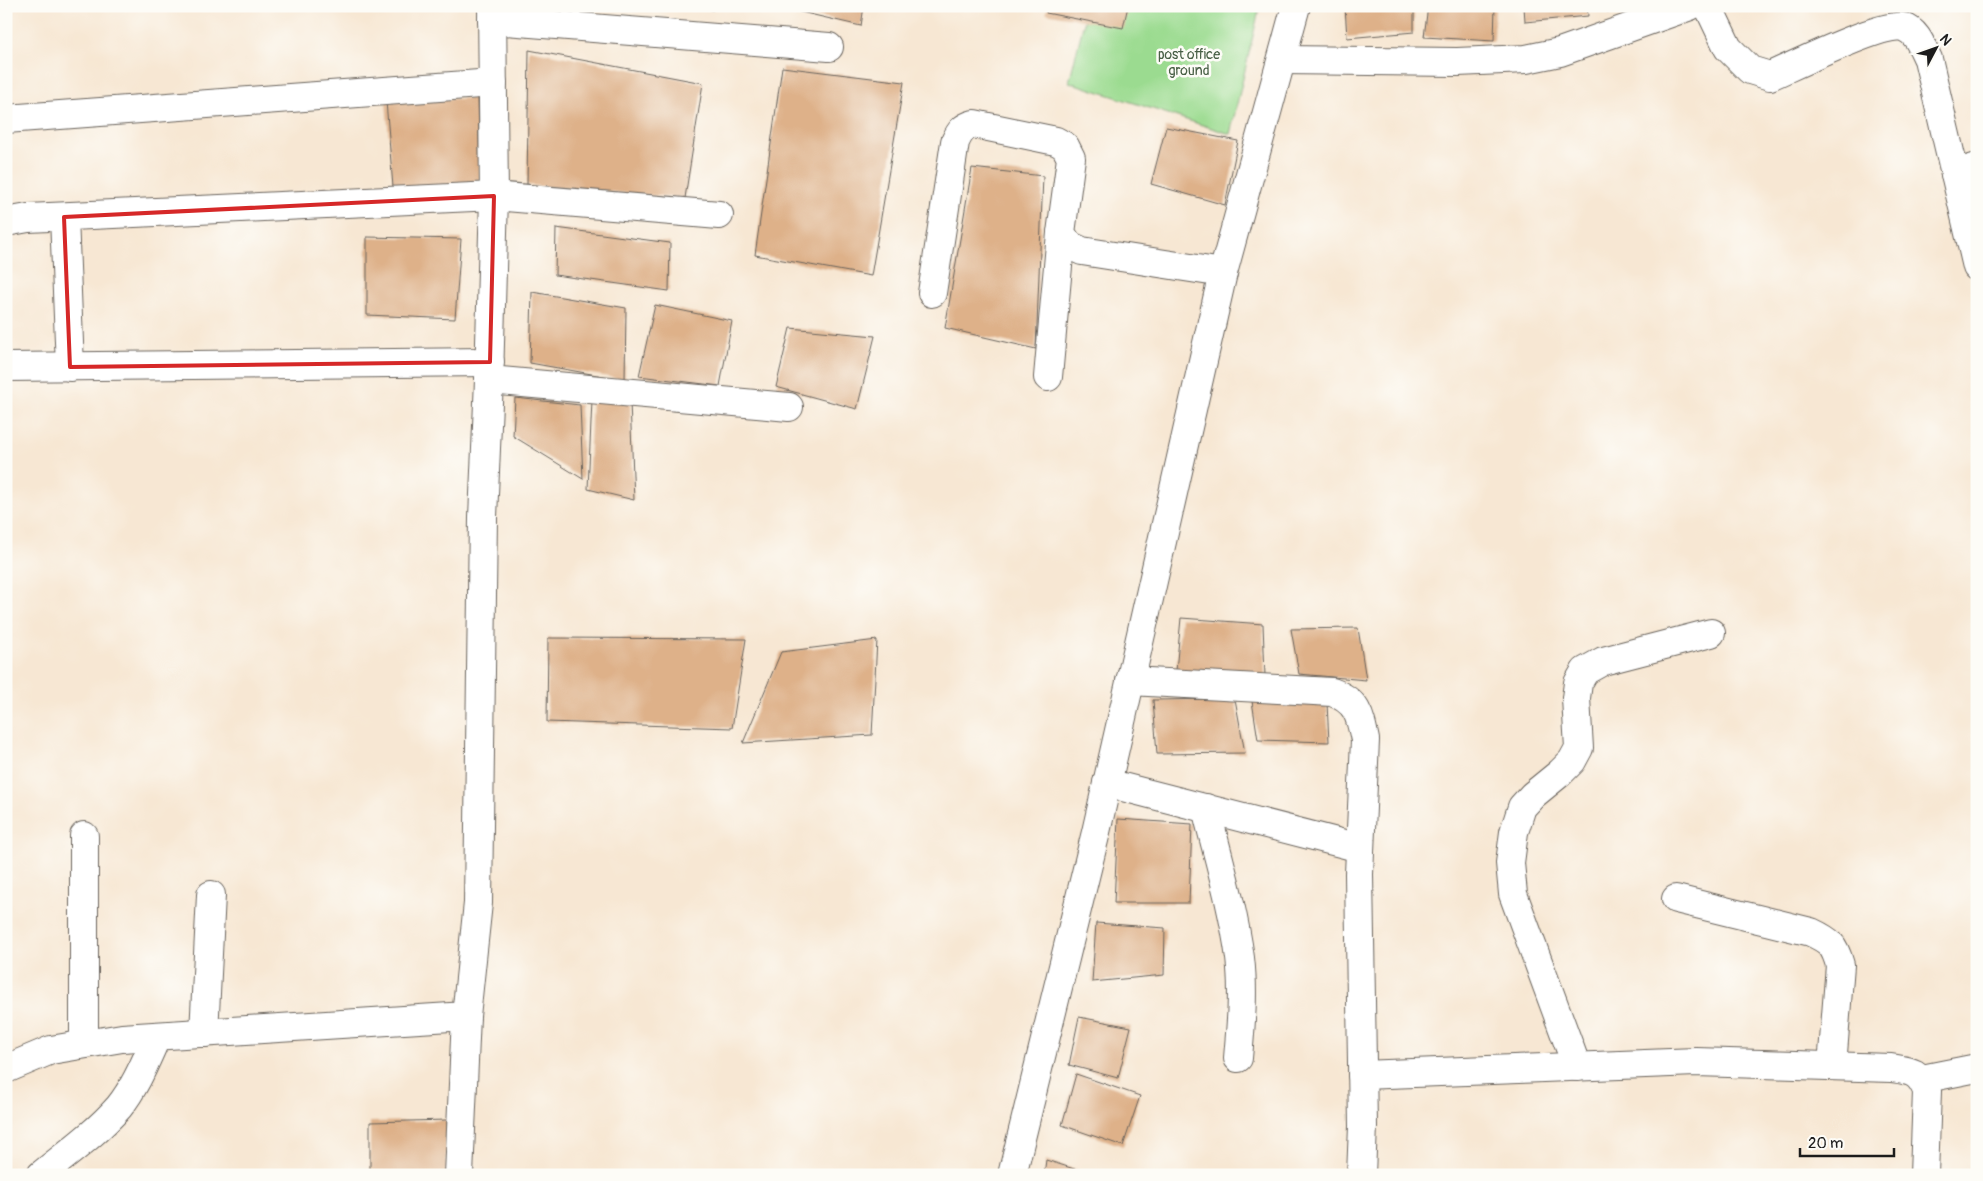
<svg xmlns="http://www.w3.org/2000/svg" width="1983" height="1181" font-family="Pangolin,sans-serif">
<rect width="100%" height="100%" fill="#fdfcf7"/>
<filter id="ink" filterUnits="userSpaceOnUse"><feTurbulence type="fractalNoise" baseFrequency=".02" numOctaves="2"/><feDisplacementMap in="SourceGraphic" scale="10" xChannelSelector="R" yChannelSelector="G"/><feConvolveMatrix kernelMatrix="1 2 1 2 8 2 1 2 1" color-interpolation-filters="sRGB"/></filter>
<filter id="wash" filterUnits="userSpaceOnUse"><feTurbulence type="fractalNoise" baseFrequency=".0096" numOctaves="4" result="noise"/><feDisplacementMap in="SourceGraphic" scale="20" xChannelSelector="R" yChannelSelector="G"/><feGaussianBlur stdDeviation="1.12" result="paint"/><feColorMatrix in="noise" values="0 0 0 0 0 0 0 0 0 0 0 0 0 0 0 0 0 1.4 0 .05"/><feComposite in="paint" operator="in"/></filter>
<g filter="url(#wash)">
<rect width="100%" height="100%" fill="#f7e7d3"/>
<polygon fill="#9bdb90" stroke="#5c7c56" points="1088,6 1260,6 1230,134 1069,82"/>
<g id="blocks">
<g fill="#deb189">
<polygon points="691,6 714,6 713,10"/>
<polygon points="775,6 864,6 861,26"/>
<polygon points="1048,6 1128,6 1123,28 1046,13"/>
<polygon points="1345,6 1414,6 1414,32 1347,38"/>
<polygon points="1428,6 1495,6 1494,41 1424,37"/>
<polygon points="1524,6 1587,6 1588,16 1525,22"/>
<polygon points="1606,6 1627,6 1627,7 1607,12"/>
<polygon points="529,50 703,83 685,198 527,185"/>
<polygon points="782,67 904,82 871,276 755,255"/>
<polygon points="478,98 480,187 393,187 386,101"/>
<polygon points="1166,127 1238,141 1225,205 1151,184"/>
<polygon points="972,168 1043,176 1036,349 945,328"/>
<polygon points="556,228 670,243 669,291 555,275"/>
<polygon points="367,237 461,239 455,319 367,315"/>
<polygon points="532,292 626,308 625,380 530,363"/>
<polygon points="655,305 732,321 720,386 639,376"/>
<polygon points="790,328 875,336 857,409 776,387"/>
<polygon points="515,398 580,405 583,479 513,436"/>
<polygon points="592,400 630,402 634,500 588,489"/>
<polygon points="1181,618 1263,624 1265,676 1176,671"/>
<polygon points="1358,628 1366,680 1299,674 1291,629"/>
<polygon points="548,638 746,639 732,728 547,722"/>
<polygon points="877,640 872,735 743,743 781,652"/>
<polygon points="1235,699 1245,753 1157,754 1153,700"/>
<polygon points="1252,701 1327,703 1329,742 1258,740"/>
<polygon points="1118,819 1192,824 1189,903 1114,903"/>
<polygon points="1096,923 1165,928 1164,975 1092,982"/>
<polygon points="1079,1017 1131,1027 1118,1078 1069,1065"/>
<polygon points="1076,1074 1140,1096 1123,1146 1062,1125"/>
<polygon points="447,1120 446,1175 370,1175 370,1122"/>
<polygon points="1046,1160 1090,1174 1090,1175 1044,1175"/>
</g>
</g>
</g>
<g filter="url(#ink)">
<use href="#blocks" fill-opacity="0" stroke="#69635c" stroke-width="1"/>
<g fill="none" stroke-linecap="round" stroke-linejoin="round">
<defs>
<g id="street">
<path d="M1708,6L1728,48L1750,70L1770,76C1793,66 1882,22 1903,27C1917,31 1922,47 1928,59L1977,267"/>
<polyline points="492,20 829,47"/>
<polyline points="1282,60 1457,62 1526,59 1560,52 1690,6"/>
<polyline points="6,119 493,83"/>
<polyline points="1955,174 1977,167"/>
<polyline points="64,217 70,367"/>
<polyline points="6,222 28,218 494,196 719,215"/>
<path d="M932,293L955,142C960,131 963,127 974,124L1056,141L1065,146L1071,158L1061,233L1069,245L1082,251L1223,273"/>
<polyline points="6,367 490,362"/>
<polyline points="1048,377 1061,233"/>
<polyline points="489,380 789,407"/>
<path d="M1130,681L1332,692C1357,701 1360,715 1365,740L1359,874L1363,1126L1361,1175"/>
<polyline points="1107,783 1360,848"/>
<path d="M1206,808C1218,857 1233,907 1240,958C1244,991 1241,1024 1238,1058"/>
<path d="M1676,899L1811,932C1830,941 1834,944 1840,965L1832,1066"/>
<polyline points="204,1033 211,895"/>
<polyline points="84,1044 84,836"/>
<polyline points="1577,1067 1513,894 1510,863 1514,832 1522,807 1533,795 1560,773 1572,761 1579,748 1576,698 1578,683 1585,671 1603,661 1711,633"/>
<polyline points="6,1069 51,1050 122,1038 466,1016"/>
<path d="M1362,1075L1696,1062L1891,1068C1911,1071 1919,1071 1927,1091L1924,1175"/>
<polyline points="1922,1079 1977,1068"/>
<path d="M41,1175C68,1153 96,1133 119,1107C136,1086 146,1060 157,1036"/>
<polyline points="459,1175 466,1016 478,903 483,517 489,380 494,196 492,6"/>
<polyline points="1012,1175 1096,832 1223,273 1296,6"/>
</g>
</defs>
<use href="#street" stroke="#69635c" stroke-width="30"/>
<use href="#street" stroke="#fff" stroke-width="28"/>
</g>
</g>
<path fill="none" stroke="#d62828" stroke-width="4" stroke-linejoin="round" d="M494,196L490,362L70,367L64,217Z"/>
<g text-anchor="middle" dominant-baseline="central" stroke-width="5" stroke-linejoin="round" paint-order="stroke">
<g font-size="14" fill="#485f45" stroke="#fdfcf7">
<text x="1189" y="54">post office<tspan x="1189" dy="16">ground</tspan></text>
</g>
</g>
<rect width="1983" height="1181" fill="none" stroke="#fdfcf7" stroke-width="25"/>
<g transform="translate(1936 48) rotate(49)" stroke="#fdfcf7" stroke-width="4" paint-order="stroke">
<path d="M0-4L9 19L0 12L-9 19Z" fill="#1c1c1c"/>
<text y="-8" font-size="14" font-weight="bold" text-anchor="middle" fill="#1c1c1c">N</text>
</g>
<path d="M1800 1148v8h94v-8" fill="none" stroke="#1c1c1c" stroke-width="2.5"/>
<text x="1808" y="1148" font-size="15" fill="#1c1c1c" stroke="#fdfcf7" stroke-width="4" paint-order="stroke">20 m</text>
</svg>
